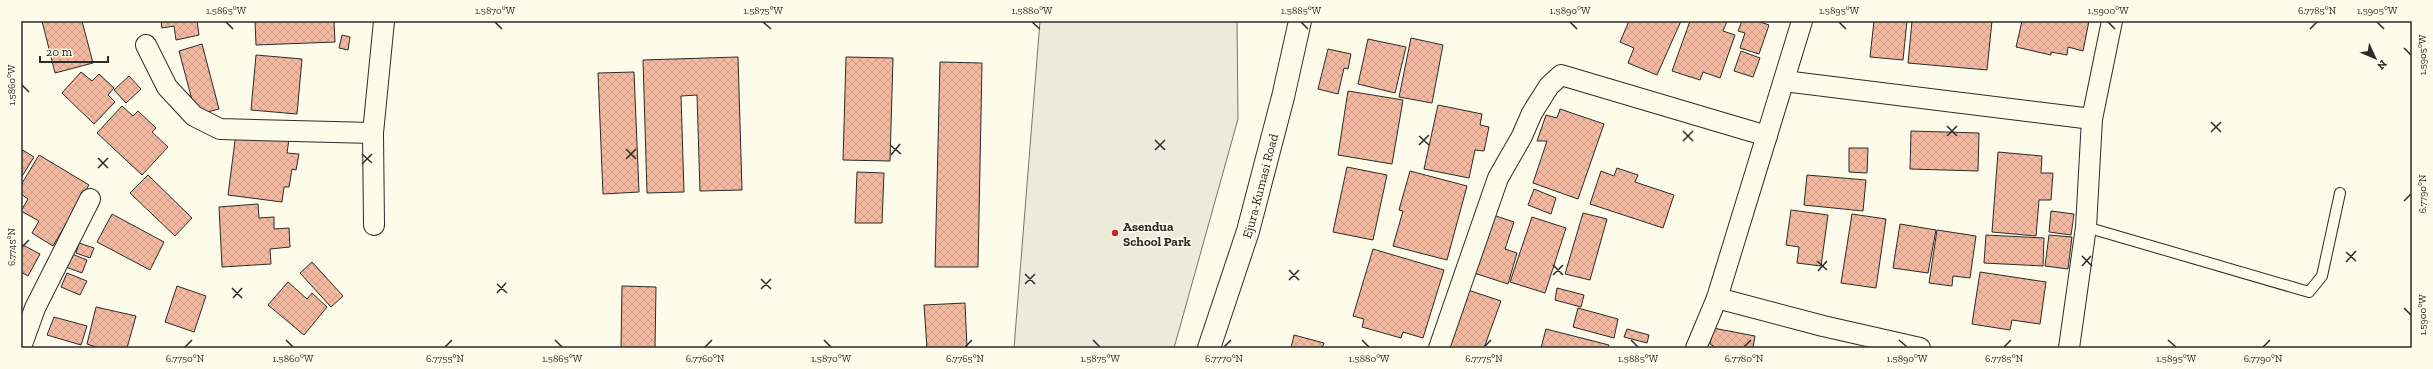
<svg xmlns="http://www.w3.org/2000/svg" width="2433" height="369" font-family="'Zilla Slab',serif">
<defs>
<pattern id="building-cross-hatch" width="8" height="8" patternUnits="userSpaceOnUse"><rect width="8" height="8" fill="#f2b8a0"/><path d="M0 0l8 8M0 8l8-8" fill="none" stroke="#d09e8a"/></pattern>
</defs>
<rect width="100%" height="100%" fill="#fdfbea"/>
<polygon fill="#ecebdb" stroke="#74746e" points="1040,21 1237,21 1238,119 1174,348 1014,348"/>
<g fill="url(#building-cross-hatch)" stroke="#2b2b2b">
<polygon points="42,21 82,21 93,63 55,73"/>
<polygon points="161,21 197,21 199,35 176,40 174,26 162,28"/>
<polygon points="255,21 334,21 335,42 256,45"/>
<polygon points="1629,21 1681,21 1657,75 1628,63 1634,48 1620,42"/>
<polygon points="1690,21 1727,21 1723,31 1735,35 1720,78 1703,72 1700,80 1672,71"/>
<polygon points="1742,21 1757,21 1769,25 1759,54 1740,48 1745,33 1738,31"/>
<polygon points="1874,21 1907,21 1903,60 1870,57"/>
<polygon points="1912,21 1992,21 1987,70 1908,63"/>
<polygon points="2022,21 2089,21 2083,51 2068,47 2067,55 2051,52 2051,55 2016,47"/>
<polygon points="342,35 350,37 348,50 339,48"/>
<polygon points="1411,38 1443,45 1432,103 1399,97"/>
<polygon points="1368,39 1406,47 1395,93 1358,84"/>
<polygon points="202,44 219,109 196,115 179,51"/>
<polygon points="1328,49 1351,54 1348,69 1344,68 1338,94 1318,89"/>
<polygon points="1741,51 1760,58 1753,77 1734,71"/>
<polygon points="256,55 302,59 297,114 251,110"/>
<polygon points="738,57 742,190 700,191 697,95 681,96 684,192 647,193 643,60"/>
<polygon points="846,57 893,58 890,161 843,160"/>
<polygon points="940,62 982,63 978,267 935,267"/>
<polygon points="81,72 92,81 99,74 114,88 108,95 115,102 94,124 62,93"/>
<polygon points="634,72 639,192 603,194 598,73"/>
<polygon points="129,76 141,89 126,103 114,90"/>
<polygon points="1348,91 1403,100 1392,164 1338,155"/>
<polygon points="1438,105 1482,114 1480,125 1489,127 1484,151 1475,150 1469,178 1424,169"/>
<polygon points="122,106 133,116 138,111 156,128 152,132 168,147 142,175 97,133"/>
<polygon points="1560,109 1604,124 1578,199 1533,183 1547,141 1537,141 1546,115 1557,118"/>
<polygon points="1911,131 1979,133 1978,171 1910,169"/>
<polygon points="236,133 289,139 287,153 299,154 296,170 292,169 289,187 284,187 282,202 228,195"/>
<polygon points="1849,148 1868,148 1867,173 1849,172"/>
<polygon points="21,149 34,157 21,178"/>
<polygon points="1998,152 2042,156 2041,173 2053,173 2051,200 2039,200 2036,236 1992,232"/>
<polygon points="39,155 89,185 53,246 32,233 39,221 21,211 28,199 21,194 21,185"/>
<polygon points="1347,167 1387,175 1373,240 1333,232"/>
<polygon points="1617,168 1638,175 1635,182 1674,195 1663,228 1590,204 1601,171 1614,176"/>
<polygon points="1410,171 1467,186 1447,260 1393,246 1403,211 1399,210"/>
<polygon points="857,172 884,173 882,223 855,223"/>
<polygon points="148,175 192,218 175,236 130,193"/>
<polygon points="1807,175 1866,180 1863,211 1804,205"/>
<polygon points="1534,189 1556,198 1551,214 1528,205"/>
<polygon points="258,204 259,218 274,217 274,229 289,228 290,247 270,249 271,264 222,267 219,207"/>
<polygon points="1791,210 1828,215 1821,266 1797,263 1799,247 1786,245"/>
<polygon points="2051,211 2074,214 2071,235 2049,232"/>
<polygon points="1583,213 1607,219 1590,280 1565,274"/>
<polygon points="112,214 164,242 150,270 97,242"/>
<polygon points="1852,214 1886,219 1876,288 1841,283"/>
<polygon points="1493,215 1514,222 1505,249 1517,253 1508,284 1474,273"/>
<polygon points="1532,217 1566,228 1545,293 1510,282"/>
<polygon points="1900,224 1936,230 1928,273 1893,268"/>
<polygon points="1937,230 1976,236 1970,278 1953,276 1952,286 1929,283"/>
<polygon points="1986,235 2044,238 2043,266 1984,263"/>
<polygon points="2049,235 2072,237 2068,269 2045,266"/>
<polygon points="79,243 94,248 90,258 76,253"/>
<polygon points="21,244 40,254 28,276 21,272"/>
<polygon points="1373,249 1444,270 1423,338 1403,332 1401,338 1362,327 1364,319 1353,316"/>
<polygon points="72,254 87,260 82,273 66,267"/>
<polygon points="312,262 343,296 331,307 300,273"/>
<polygon points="1980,272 2046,282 2040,324 2012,320 2010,330 1972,324"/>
<polygon points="67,273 87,281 80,295 61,287"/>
<polygon points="288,282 307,299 312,293 327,307 304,335 268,305"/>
<polygon points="177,286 206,296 194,332 165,322"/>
<polygon points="622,286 656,287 655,348 621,348"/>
<polygon points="1557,288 1584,295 1581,307 1555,300"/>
<polygon points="1468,290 1501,301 1484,348 1448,348"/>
<polygon points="965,303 967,348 927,348 924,305"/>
<polygon points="96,307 136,316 127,348 99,348 87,344"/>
<polygon points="1578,308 1618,319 1614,338 1573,327"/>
<polygon points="54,317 87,326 81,345 47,335"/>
<polygon points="1713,328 1755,336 1753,348 1716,348 1710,344"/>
<polygon points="1546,329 1609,345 1608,348 1541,348"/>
<polygon points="1627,329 1649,335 1647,343 1624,337"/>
<polygon points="1294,335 1324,343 1322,348 1291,348"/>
</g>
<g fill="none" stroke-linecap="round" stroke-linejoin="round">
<defs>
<polyline id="service" points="2086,227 2309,292 2322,276 2340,193"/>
<g id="minor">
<polyline points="146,45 167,87 194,116 220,129 373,133 384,21"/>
<polyline points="1784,81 2092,119"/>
<polyline points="373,133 374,225"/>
<polyline points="1717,298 1823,326 1920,348"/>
<polyline points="21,347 35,308 90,199"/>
<polyline points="1439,348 1498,178 1522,136 1532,113 1549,86 1561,75 1767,136"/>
<polyline points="1696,348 1717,298 1802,21"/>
<polyline points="2069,348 2086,227 2092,119 2112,21"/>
</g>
<g id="primary">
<path id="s1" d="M1209,348L1248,231L1283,97L1300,21"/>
</g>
</defs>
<use href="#service" stroke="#2b2b2b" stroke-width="12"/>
<use href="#minor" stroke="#2b2b2b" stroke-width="22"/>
<use href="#primary" stroke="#2b2b2b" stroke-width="24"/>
<use href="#service" stroke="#fdfbea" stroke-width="10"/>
<use href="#minor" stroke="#fdfbea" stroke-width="20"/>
<use href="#primary" stroke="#fdfbea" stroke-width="22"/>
</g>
<path fill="none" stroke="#2b2b2b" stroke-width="1.5" d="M226,22L233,29M495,22L502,29M763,22L771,29M1032,22L1040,29M1301,22L1308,29M1570,22L1577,29M1839,22L1846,29M2108,22L2115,29M2377,22L2384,29M2310,29L2317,22M2404,48L2411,55M22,85L29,92M2211,122L2221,132M1947,126L1957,136M1683,131L1693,141M2211,132L2221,122M1419,136L1429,145M1947,136L1957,126M1155,140L1165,150M1683,141L1693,131M890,145L901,154M1419,145L1429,135M626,149L636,159M1155,150L1165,140M362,154L372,163M891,155L900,144M98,158L108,168M626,159L636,149M362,164L372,154M98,168L108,158M2404,201L2411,194M22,247L29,240M2346,252L2356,261M2082,256L2092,266M1817,261L1827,270M2346,262L2356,251M1553,265L1563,275M2082,266L2091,256M1289,270L1299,280M1818,271L1827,261M1025,274L1035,284M1553,275L1563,265M761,279L771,289M1289,280L1299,270M497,284L507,293M1025,284L1035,274M232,288L242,298M761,289L771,279M497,293L506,283M233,298L242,288M2404,308L2411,315M286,340L293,347M555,340L562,347M824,340L831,347M1093,340L1100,347M1362,340L1369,347M1631,340L1638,347M1899,340L1907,347M2168,340L2176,347M185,347L192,340M445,347L452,340M705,347L712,340M965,347L972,340M1224,347L1231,340M1484,347L1491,340M1744,347L1751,340M2004,347L2011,340M2263,347L2270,340"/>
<circle fill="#c62828" stroke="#fdfbea" stroke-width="1.5" cx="1115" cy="233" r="4"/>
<g text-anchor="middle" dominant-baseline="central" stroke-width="3" stroke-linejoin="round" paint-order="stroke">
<g font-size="13" fill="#2b2b2b" stroke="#fdfbea">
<text stroke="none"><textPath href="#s1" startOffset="170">Ejura-Kumasi Road</textPath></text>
</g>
<g font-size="13" font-weight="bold" fill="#2b2b2b" stroke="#fdfbea" text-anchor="start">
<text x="1123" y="226">Asendua<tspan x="1123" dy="15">School Park</tspan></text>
</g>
</g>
<rect width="2433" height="369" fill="none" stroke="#fdfbea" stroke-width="44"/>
<g transform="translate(2375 58) rotate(134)" stroke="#fdfbea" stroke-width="3" paint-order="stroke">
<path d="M0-3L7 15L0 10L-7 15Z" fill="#2b2b2b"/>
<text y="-6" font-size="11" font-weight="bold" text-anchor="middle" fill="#2b2b2b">N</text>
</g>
<path d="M40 56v6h68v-6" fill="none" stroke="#2b2b2b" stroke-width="2"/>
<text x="46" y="56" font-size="12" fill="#2b2b2b" stroke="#fdfbea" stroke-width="3" paint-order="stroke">20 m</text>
<rect x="22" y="22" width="2389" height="325" fill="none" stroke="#2b2b2b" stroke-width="1.5"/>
<g font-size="10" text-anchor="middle" fill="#2b2b2b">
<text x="226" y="14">1.5865°W</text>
<text x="495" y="14">1.5870°W</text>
<text x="763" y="14">1.5875°W</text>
<text x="1032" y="14">1.5880°W</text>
<text x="1301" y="14">1.5885°W</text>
<text x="1570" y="14">1.5890°W</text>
<text x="1839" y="14">1.5895°W</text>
<text x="2108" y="14">1.5900°W</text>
<text x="2317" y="14">6.7785°N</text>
<text x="2377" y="14">1.5905°W</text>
<text transform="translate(2422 55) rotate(-90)" y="4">1.5905°W</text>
<text transform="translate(11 85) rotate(-90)" y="4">1.5860°W</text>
<text transform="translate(2422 194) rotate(-90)" y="4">6.7790°N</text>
<text transform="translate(11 247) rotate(-90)" y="4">6.7745°N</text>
<text transform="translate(2422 315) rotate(-90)" y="4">1.5900°W</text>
<text x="185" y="362">6.7750°N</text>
<text x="293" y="362">1.5860°W</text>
<text x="445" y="362">6.7755°N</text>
<text x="562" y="362">1.5865°W</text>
<text x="705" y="362">6.7760°N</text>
<text x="831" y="362">1.5870°W</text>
<text x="965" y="362">6.7765°N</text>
<text x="1100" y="362">1.5875°W</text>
<text x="1224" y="362">6.7770°N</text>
<text x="1369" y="362">1.5880°W</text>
<text x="1484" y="362">6.7775°N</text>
<text x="1638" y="362">1.5885°W</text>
<text x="1744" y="362">6.7780°N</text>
<text x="1907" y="362">1.5890°W</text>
<text x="2004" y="362">6.7785°N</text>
<text x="2176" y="362">1.5895°W</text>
<text x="2263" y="362">6.7790°N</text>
</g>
</svg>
